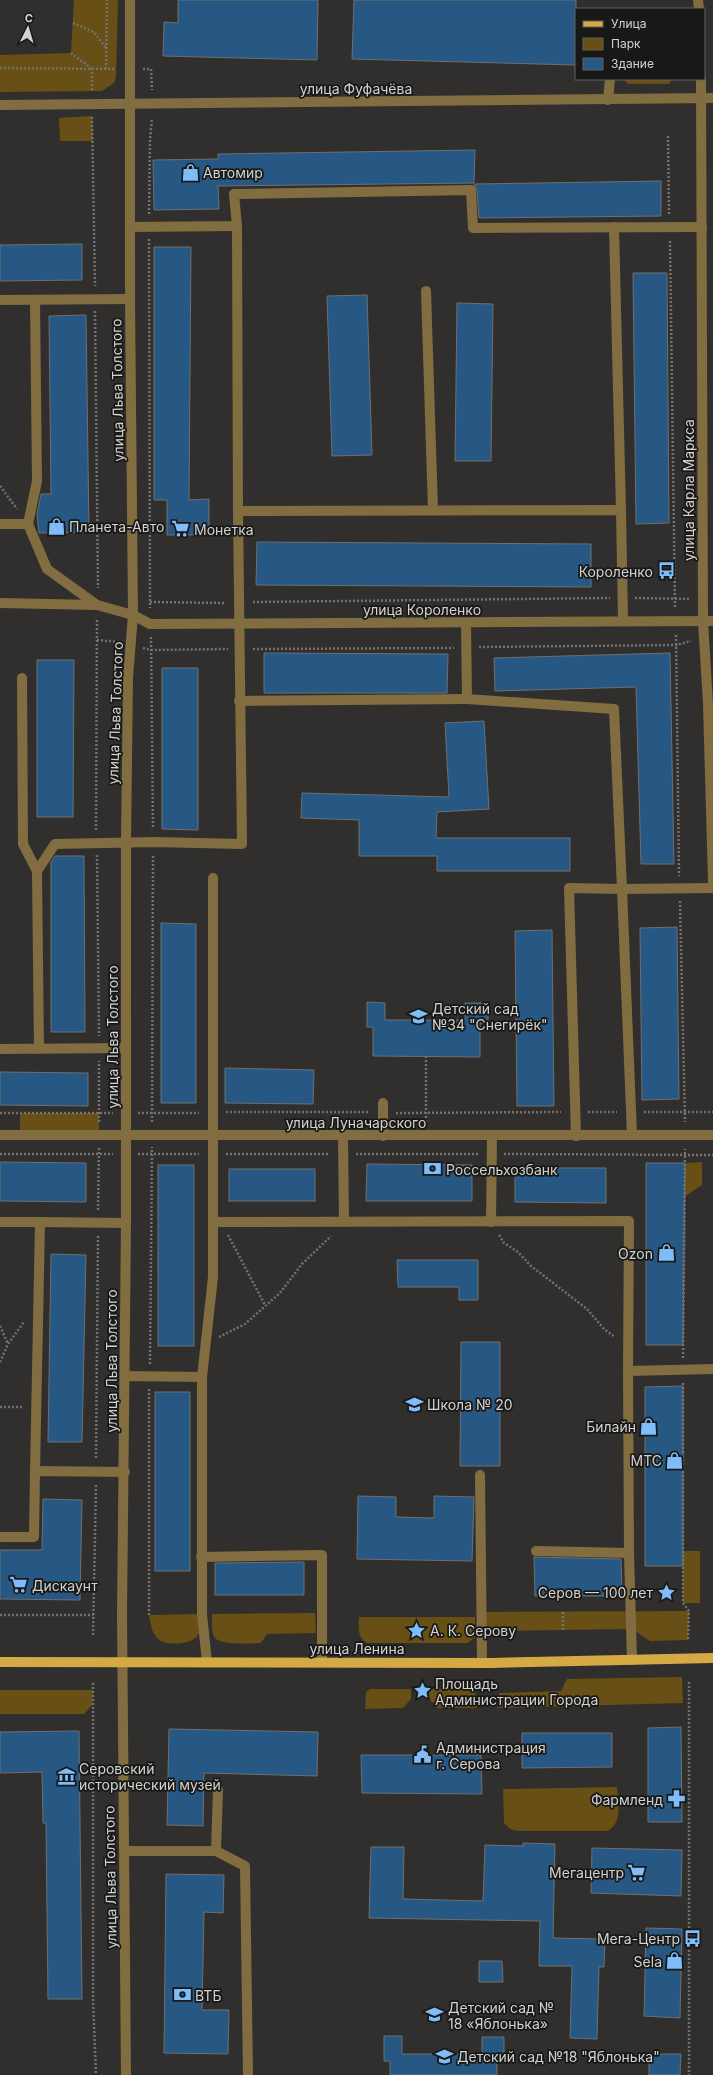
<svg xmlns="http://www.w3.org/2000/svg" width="713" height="2075" font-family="Inter,sans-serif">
<rect width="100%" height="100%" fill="#312f2d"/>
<g fill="#684f15">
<polygon points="74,0 118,0 116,77 114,83 102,91 0,92 0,55 71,53"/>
<polygon points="623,79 672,79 669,84 628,84"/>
<polygon points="92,116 93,141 60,141 59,118"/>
<rect x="20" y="1113" width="79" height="17"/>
<polygon points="702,1162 702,1185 684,1197 685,1163"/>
<rect x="683" y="1551" width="17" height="52"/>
<polygon points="689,1611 688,1640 650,1641 632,1629 481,1631 481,1612"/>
<path d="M315,1613L316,1633L267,1634L261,1643C251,1643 222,1646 215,1638C211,1632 212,1621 212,1614Z"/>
<path d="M202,1614C201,1620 201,1627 199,1633C195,1645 165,1647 157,1638C151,1632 151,1623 149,1615Z"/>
<path d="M359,1617H475V1637L468,1643H367C357,1637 359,1628 359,1617Z"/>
<polygon points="682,1677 683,1703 498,1708 499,1693 561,1691 567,1679"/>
<polygon points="370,1689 411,1689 411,1699 403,1708 365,1709 366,1692"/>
<polygon points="429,1689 471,1689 475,1691 477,1708 437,1708 434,1703 429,1700"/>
<polygon points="0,1690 93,1690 92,1705 84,1714 0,1714"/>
<path d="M617,1787C618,1802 623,1822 608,1831H518L510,1829L504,1823L503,1789Z"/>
</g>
<g fill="#275884" stroke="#6d7073">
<polygon points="178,0 318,0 317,60 163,56 164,22 178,23"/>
<polygon points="354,0 576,0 576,65 352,59"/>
<polygon points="475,150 474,183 218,186 219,209 154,210 153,160 218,159 218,154"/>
<polygon points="661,181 661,216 479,218 477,190 474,184"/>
<polygon points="82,244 82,280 0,281 0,245"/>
<polygon points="154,247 191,247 189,500 209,499 209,535 167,535 167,500 154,500"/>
<polygon points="633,273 667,273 669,523 636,524"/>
<polygon points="367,295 372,455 332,456 327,296"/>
<polygon points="457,303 493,304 491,461 455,461"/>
<polygon points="86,315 89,532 39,533 37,514 41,494 51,494 49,316"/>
<polygon points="257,542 591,544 591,587 256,585"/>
<polygon points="264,653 448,654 447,693 264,693"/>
<polygon points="670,653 674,864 641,864 636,687 495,691 494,658"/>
<polygon points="37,660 74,660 73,817 37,817"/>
<polygon points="162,668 198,668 198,830 162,829"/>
<polygon points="484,721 489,809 437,812 436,838 570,838 570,871 437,871 437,856 359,856 359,820 301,818 302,793 449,797 445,723"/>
<polygon points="55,856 84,856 85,1032 51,1032 51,862"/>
<polygon points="161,923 196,924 196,1103 161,1103"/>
<polygon points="677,927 679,1099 642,1100 640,928"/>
<polygon points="552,930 554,1106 517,1106 515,931"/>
<polygon points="367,1002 385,1003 385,1020 465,1020 465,1003 488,1003 488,1023 480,1023 480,1057 373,1056 373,1027 367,1027"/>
<polygon points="225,1068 314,1070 313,1104 225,1103"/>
<polygon points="0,1072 88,1073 88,1106 0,1105"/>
<polygon points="0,1162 86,1163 86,1202 0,1201"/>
<polygon points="646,1163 685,1163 683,1345 646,1345"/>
<polygon points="367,1164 472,1165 472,1201 366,1201"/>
<rect x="158" y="1165" width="36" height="181"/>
<polygon points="515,1168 606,1168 606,1203 515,1202"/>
<rect x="229" y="1169" width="86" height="32"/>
<polygon points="51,1254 86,1255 82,1442 48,1442"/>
<polygon points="397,1260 478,1260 478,1300 459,1300 459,1287 398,1287"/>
<polygon points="461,1342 500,1342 500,1466 460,1466"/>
<polygon points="683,1386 683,1566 645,1566 645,1387"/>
<rect x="155" y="1392" width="35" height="179"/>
<polygon points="358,1496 396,1497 396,1517 434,1518 434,1496 474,1497 472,1561 357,1559"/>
<polygon points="43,1499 82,1500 80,1600 0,1599 0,1550 42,1550"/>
<polygon points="534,1557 621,1559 622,1596 535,1596"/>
<polygon points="304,1562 304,1595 215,1595 215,1563"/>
<polygon points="681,1727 682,1822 648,1822 648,1728"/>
<polygon points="169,1729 318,1732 317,1776 204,1773 203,1826 167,1825"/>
<polygon points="79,1731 82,1999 48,1999 46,1823 43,1823 42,1772 0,1773 0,1732"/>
<polygon points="522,1733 612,1733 612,1767 522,1768"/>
<polygon points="361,1755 481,1755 482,1794 362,1793"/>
<polygon points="523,1843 555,1844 553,1938 605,1939 604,1967 599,1967 597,2039 570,2038 572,1966 539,1966 540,1921 369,1918 371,1847 404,1847 403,1899 483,1901 485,1845 523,1846"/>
<polygon points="592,1848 682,1850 681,1896 591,1893"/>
<polygon points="166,1874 224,1875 223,1913 204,1912 202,2010 229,2010 228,2054 164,2053"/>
<polygon points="646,1928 682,1929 680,2018 644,2016"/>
<polygon points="479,1961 502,1961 503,1982 479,1982"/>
<polygon points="384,2036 402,2036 402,2054 482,2054 482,2037 504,2037 504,2057 497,2057 497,2075 390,2075 390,2061 384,2061"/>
<polygon points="649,2054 681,2054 680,2075 649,2075"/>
</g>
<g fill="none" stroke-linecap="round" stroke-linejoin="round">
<g stroke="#747271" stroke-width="2.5" stroke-dasharray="2 2" stroke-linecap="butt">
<polyline points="73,23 94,32 106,48"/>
<polyline points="71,53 91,68"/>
<polyline points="0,68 116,69"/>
<polyline points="92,68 92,91"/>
<polyline points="106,69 107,0"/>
<polyline points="143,69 151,69 152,90"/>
<polyline points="92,117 95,286"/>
<polyline points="668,136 669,214"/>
<polyline points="149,214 150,140 152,118"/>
<polyline points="149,239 150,608"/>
<polyline points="670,241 675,608"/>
<polyline points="95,311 98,588"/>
<polyline points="0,486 17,509"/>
<polyline points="635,598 690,599"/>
<polyline points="150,602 226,603"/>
<polyline points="253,602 610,598"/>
<polyline points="676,635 679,876"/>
<polyline points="151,637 153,828"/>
<polyline points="97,640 119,642"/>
<polyline points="479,647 676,645 691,641"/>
<polyline points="143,648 151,650 228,649"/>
<polyline points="253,649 454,648"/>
<polyline points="96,830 97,619"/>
<polyline points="97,855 99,1036"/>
<polyline points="680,901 685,1122"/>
<polyline points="426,1056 426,1122"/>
<polyline points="226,1112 369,1112"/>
<polyline points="588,1112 617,1112"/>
<polyline points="644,1112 713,1112"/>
<polyline points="0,1113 113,1113"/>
<polyline points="138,1113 199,1113"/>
<polyline points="396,1113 561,1112"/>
<polyline points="99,1122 99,1061"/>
<polyline points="152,1122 153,855"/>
<polyline points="0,1154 113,1154"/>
<polyline points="138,1154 199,1154"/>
<polyline points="226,1154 329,1154"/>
<polyline points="356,1154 479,1154"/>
<polyline points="504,1154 713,1155"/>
<polyline points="98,1210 99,1147"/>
<polyline points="228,1235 265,1305"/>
<polyline points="499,1235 504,1243 518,1252 531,1266 587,1309 604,1329 615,1337"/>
<polyline points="0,1326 8,1344"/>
<polyline points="219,1337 245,1324 280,1293 302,1264 331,1236"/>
<polyline points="683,1358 685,1149"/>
<polyline points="0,1362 8,1344 24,1322"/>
<polyline points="150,1364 152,1147"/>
<polyline points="683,1383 683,1603 689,1611 688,1640"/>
<polyline points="0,1407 23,1407"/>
<polyline points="96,1458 98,1235"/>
<polyline points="0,1615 93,1615"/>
<polyline points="149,1615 149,1389"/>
<polyline points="563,1630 563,1612"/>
<polyline points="93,1635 96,1485"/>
<polyline points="689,1682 689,2075"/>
<polyline points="93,1683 93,1999 96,2075"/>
</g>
<g stroke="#826d41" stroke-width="10">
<polyline points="698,0 699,9"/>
<polyline points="701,79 703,621 708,704 713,881"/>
<polyline points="608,100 610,79"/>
<polyline points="0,105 713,98"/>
<polyline points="237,226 238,511"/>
<polyline points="130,227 237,226 234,194 471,190 473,228 702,227"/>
<polyline points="614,227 621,510"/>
<polyline points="426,291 433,510"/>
<polyline points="0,300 130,299"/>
<polyline points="0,524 28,524 47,569 97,605"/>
<polyline points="28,524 37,481 35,300"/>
<polyline points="0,603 97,605 133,615 150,624 713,621"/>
<polyline points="466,624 467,699 614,709 622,889 713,888"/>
<polyline points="22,678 23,844 37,871 39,1049"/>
<polyline points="239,701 467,699"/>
<polyline points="37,871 55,844 153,842 242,844 238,511 621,510 623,621"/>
<polyline points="0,1049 126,1048"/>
<polyline points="383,1103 383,1136"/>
<polyline points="0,1135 713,1135"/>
<polyline points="343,1136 344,1222"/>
<polyline points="576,1136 569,888 622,889 632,1135"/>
<polyline points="0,1222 40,1222 35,1471"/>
<polyline points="40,1222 126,1223"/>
<polyline points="213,1222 629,1221 628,1371 713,1369"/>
<polyline points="491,1222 492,1136"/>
<polyline points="125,1376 202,1377"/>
<polyline points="480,1475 482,1663"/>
<polyline points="0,1537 34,1537 35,1471 125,1472"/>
<polyline points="536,1551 629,1553 628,1371"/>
<polyline points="629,1553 632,1660"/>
<polyline points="201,1557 322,1555 322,1662"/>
<polyline points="207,1662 202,1614 202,1377 213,1277 213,878"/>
<polyline points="124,1851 216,1851 218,1790"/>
<polyline points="216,1851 245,1866 248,2075"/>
<polyline points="126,2075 122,1614 126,1223 126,843 128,677 133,615 130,299 130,0"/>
</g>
<polyline stroke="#d5a944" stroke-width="10" points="0,1662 491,1663 713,1658"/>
</g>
<defs>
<symbol id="shop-bare" viewBox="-9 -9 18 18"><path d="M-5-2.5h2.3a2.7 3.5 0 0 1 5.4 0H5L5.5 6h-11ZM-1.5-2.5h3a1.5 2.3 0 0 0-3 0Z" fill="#7fbdfa" stroke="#181816" stroke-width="2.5" paint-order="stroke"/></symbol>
<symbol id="supermarket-bare" viewBox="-9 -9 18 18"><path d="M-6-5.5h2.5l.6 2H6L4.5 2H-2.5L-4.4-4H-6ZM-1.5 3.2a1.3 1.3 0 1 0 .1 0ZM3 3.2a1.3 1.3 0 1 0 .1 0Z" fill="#7fbdfa" stroke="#181816" stroke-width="2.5" paint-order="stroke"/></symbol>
<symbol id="bus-bare" viewBox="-9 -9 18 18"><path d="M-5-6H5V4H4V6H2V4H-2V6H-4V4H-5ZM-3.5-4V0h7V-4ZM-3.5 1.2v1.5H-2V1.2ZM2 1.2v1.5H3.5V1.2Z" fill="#7fbdfa" stroke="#181816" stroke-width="2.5" paint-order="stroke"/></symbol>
<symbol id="school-bare" viewBox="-9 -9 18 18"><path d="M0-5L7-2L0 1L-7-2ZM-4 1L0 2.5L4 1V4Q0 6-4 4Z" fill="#7fbdfa" stroke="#181816" stroke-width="2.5" paint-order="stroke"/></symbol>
<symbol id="bank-bare" viewBox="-9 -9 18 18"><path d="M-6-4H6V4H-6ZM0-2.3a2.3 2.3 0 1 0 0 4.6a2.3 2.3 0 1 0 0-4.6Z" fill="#7fbdfa" stroke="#181816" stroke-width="2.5" paint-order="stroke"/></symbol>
<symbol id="sight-bare" viewBox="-9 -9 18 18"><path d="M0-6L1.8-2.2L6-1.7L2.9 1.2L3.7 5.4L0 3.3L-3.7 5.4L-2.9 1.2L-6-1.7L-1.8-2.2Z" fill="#7fbdfa" stroke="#181816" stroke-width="2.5" paint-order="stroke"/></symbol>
<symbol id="civic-bare" viewBox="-9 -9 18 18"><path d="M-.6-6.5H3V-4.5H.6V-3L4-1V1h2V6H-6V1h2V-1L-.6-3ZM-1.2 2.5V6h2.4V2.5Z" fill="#7fbdfa" stroke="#181816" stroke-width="2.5" paint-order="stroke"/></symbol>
<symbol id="museum-bare" viewBox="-9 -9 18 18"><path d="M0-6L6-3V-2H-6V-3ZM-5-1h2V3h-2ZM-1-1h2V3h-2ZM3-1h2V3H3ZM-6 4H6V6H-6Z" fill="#7fbdfa" stroke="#181816" stroke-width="2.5" paint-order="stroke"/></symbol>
<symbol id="pharmacy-bare" viewBox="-9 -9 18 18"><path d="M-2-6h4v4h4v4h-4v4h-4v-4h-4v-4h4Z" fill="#7fbdfa" stroke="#181816" stroke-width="2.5" paint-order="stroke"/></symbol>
</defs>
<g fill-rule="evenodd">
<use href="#shop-bare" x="178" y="160" width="25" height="25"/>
<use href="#shop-bare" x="44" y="514" width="25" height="25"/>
<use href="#supermarket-bare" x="168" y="516" width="25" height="25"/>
<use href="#bus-bare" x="654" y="558" width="25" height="25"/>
<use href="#school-bare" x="406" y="1004" width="25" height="25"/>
<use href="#bank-bare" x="420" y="1156" width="25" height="25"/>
<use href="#shop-bare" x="654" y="1240" width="25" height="25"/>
<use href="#school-bare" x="402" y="1392" width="25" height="25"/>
<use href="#shop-bare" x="636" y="1414" width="25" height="25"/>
<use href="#shop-bare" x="662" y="1448" width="25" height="25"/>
<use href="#supermarket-bare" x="6" y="1572" width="25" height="25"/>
<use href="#sight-bare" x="654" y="1580" width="25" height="25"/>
<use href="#sight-bare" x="404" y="1618" width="25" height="25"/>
<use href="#sight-bare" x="410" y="1678" width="25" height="25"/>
<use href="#civic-bare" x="410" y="1742" width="25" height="25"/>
<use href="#museum-bare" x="54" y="1764" width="25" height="25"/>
<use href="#pharmacy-bare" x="664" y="1786" width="25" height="25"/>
<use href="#supermarket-bare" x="624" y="1860" width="25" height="25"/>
<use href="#bus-bare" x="680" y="1926" width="25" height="25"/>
<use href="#shop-bare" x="662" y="1948" width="25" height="25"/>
<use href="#bank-bare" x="170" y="1982" width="25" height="25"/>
<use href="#school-bare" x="422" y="2002" width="25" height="25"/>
<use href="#school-bare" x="432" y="2044" width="25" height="25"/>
</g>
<g text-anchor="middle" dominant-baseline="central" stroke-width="3.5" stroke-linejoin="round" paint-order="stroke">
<g font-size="14" fill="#d3d2d1" stroke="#181816">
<text x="356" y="88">улица Фуфачёва</text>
<text transform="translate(117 390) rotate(-91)">улица Льва Толстого</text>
<text transform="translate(688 490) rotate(-90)">улица Карла Маркса</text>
<text x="422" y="609">улица Короленко</text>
<text transform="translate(115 713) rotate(-88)">улица Льва Толстого</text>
<text transform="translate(112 1037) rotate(-90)">улица Льва Толстого</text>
<text x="356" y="1122">улица Луначарского</text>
<text transform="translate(111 1361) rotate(-90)">улица Льва Толстого</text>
<text x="357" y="1648">улица Ленина</text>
<text transform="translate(110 1877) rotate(-91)">улица Льва Толстого</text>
</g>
<g font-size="14" fill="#d3d2d1" stroke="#181816" text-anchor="start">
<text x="203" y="172">Автомир</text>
<text x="69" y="526">Планета-Авто</text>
<text x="194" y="529">Монетка</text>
<text x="653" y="571" text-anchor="end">Короленко</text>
<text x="432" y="1008">Детский сад<tspan x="432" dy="16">№34 "Снегирёк"</tspan></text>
<text x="446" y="1169">Россельхозбанк</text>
<text x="653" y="1253" text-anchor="end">Ozon</text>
<text x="427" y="1404">Школа № 20</text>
<text x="636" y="1426" text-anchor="end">Билайн</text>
<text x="662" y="1460" text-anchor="end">МТС</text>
<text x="32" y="1585">Дискаунт</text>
<text x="653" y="1592" text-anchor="end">Серов — 100 лет</text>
<text x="430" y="1630">А. К. Серову</text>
<text x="435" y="1683">Площадь<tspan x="435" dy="16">Администрации Города</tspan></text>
<text x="436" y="1747">Администрация<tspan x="436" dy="16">г. Серова</tspan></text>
<text x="79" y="1768">Серовский<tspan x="79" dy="16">исторический музей</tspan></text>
<text x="663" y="1799" text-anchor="end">Фармленд</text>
<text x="624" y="1872" text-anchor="end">Мегацентр</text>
<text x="680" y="1938" text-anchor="end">Мега-Центр</text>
<text x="662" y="1961" text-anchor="end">Sela</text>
<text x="195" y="1995">ВТБ</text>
<text x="448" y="2007">Детский сад №<tspan x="448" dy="16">18 «Яблонька»</tspan></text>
<text x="457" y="2056">Детский сад №18 "Яблонька"</text>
</g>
</g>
<rect x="575" y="8" width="130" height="72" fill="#181816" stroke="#636261"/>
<rect x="583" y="21" width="20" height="6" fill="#d5a944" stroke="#636261"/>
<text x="611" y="28" font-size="12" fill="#d3d2d1">Улица</text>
<rect x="583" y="38" width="20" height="12" fill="#684f15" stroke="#636261"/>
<text x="611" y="48" font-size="12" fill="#d3d2d1">Парк</text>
<rect x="583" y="58" width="20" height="12" fill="#275884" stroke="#636261"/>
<text x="611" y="68" font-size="12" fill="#d3d2d1">Здание</text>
<g transform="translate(28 28) rotate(5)" stroke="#181816" stroke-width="3" paint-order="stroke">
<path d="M0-3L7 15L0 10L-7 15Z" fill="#d3d2d1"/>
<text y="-6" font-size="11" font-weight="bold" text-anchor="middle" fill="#d3d2d1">С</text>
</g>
</svg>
